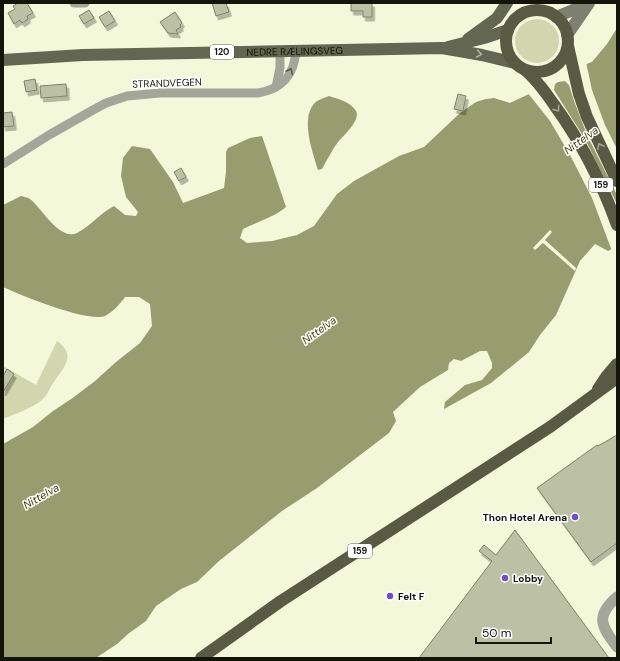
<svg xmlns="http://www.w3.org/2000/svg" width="620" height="661" font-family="'DM Sans',sans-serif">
<defs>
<filter id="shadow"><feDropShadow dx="2.5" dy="4" stdDeviation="0" flood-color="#0004"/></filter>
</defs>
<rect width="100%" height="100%" fill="#f4f8db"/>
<g fill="#d1d6ae">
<circle cx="537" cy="41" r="22"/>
<path d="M57,341C77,355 64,367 54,382C50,387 47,396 42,400C32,408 15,414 3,419V369L5,367L36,385Z"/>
</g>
<g fill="#979d6f">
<path d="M617,28V246L608,251L595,244L580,261L556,315L540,335L529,352L491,383L444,409L445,402L465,385L482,380L492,368V363L487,351H480L461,361L454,359L449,363L448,370L420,387L393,412L396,421L389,433L317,488L282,511L219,561L197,582L181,589L156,606L146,621L128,634L117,644L96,658H3V444L33,427L53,411L74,397L95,381L116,362L140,343L152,326L150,304L139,297H125C120,304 113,312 105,316C89,323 20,295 3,287V205L21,196C24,197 27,197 30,199C41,207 59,241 77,233C91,226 100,213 114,206L125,215L136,216L138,212L126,197L121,176L123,158L132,146L150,149L173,182L183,203L224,188L226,172V152L228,148L250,138L262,136L286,207C274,217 257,222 243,229L240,238L247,243L272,241L297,235L314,226L337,194L354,181L399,156L424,147L460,113L476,102L486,99L494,98L510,103L565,77L581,66L592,62L607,44Z"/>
<path d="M329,96C338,99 351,102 356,111C361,120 343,136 338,142C332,150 327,160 322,169L318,170C313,153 301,121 313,105C316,100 324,98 329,96Z"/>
</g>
<g fill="#f4f8db">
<polygon points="586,62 592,90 605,125 617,149 617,195 588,137 574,101 569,85 565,81 558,82 555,84 554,90 585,139 617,204 617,248 612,251 592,198 570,155 550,121 527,92 564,75 580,64"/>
<polygon points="550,230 552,232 545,240 576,268 575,271 543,243 535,250 533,248"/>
</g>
<g fill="#bcc0a4" stroke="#7e8267" filter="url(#shadow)">
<polygon points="18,3 27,3 33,13 27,16 28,19 22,23 20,20 14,24 8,13 15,9 13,6"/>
<polygon points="212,3 226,3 229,12 216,16"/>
<polygon points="351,3 372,3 372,17 363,17 363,11 351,11"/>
<polygon points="89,10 94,18 84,24 79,16"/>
<polygon points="109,11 115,21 105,27 99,17"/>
<polygon points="175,12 182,23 180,25 181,27 176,30 178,34 168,33 160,22"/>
<polygon points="35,79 37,90 26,92 24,81"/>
<polygon points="66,84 67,96 41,98 40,86"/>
<polygon points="458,94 466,96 463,111 454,109"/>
<polygon points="12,112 14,126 3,127 3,113"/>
<polygon points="181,168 186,177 179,181 174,172"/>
<polygon points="7,369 14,374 3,392 3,376"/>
<polygon points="617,435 617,543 591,562 537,488 597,445 598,446"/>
<polygon points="515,530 609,658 419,658 492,561 479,551 484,545 496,555"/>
</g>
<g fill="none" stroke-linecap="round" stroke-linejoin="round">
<g stroke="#a4a69a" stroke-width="9">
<polyline points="74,3 85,3"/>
<polyline points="276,87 280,68 280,51"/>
<path d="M3,164L49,135L93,110L106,103L127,96L160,93H258C283,89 294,75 296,51"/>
</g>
<path stroke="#a4a69a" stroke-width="11" d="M617,597C595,616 601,626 617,647"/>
<g stroke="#7e806f" stroke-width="12">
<polyline points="556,17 588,4"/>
<polyline points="567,35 589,3"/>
</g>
<g stroke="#636650" stroke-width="12">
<polyline points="468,39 497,18 507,3"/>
<polyline points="448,47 484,38 508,30"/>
<path id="s1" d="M3,60L83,55L442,48L482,55L515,63"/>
</g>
<g stroke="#585a44" stroke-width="12">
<circle cx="537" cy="41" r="31"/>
<polyline points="568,46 579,94 587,117 617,181"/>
<path d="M525,70C537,80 546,93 555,106C581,142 602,183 617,225"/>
<polyline points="598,389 606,377 617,364"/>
<polyline points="201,658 281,601 550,427 617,378"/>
</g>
</g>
<defs><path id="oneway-chevron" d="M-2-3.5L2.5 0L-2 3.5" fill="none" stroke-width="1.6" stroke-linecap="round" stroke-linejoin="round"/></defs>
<use stroke="#b1b2a8" href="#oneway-chevron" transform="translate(479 54) rotate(9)"/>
<use stroke="#5c5d52" href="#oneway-chevron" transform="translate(290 71) rotate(-64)"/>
<g stroke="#a3a498">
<use href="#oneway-chevron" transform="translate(557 109) rotate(55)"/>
<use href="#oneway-chevron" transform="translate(600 146) rotate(-115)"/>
</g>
<g fill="#734dc6" stroke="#fff" stroke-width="1.5">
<circle cx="575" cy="517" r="4"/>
<circle cx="505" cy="578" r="4"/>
<circle cx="390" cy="596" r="4"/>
</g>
<g text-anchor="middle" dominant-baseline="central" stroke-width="3" stroke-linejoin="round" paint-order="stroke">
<g fill="#fff" stroke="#5a5a54" stroke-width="1">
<rect x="210" y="45" width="24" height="14" rx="3"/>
<rect x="589" y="178" width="24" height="14" rx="3"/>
<rect x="348" y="544" width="24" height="14" rx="3"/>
</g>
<g font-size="9" font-weight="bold" fill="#13140a">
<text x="222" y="52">120</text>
<text x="601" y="185">159</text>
<text x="360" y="551">159</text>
</g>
<g font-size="10" fill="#13140a" stroke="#fff">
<text stroke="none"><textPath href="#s1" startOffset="292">NEDRE RÆLINGSVEG</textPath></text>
<text transform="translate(167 83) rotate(-2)">STRANDVEGEN</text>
</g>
<g font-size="10" font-weight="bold" fill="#13140a" stroke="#fff" text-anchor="start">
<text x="567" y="517" text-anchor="end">Thon Hotel Arena</text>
<text x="513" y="578">Lobby</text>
<text x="398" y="596">Felt F</text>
</g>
<g font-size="11" font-style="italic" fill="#3e4209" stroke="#fff">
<text transform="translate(581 140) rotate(-36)">Nittelva</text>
<text transform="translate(319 330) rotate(-36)">Nittelva</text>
<text transform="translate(41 496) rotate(-30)">Nittelva</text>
</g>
</g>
<rect width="620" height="661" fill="none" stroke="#13140a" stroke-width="8"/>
<path d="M476 637v6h75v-6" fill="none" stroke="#13140a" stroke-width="2"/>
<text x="482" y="637" font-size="12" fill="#13140a" stroke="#ffffff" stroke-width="3" paint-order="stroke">50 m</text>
</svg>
